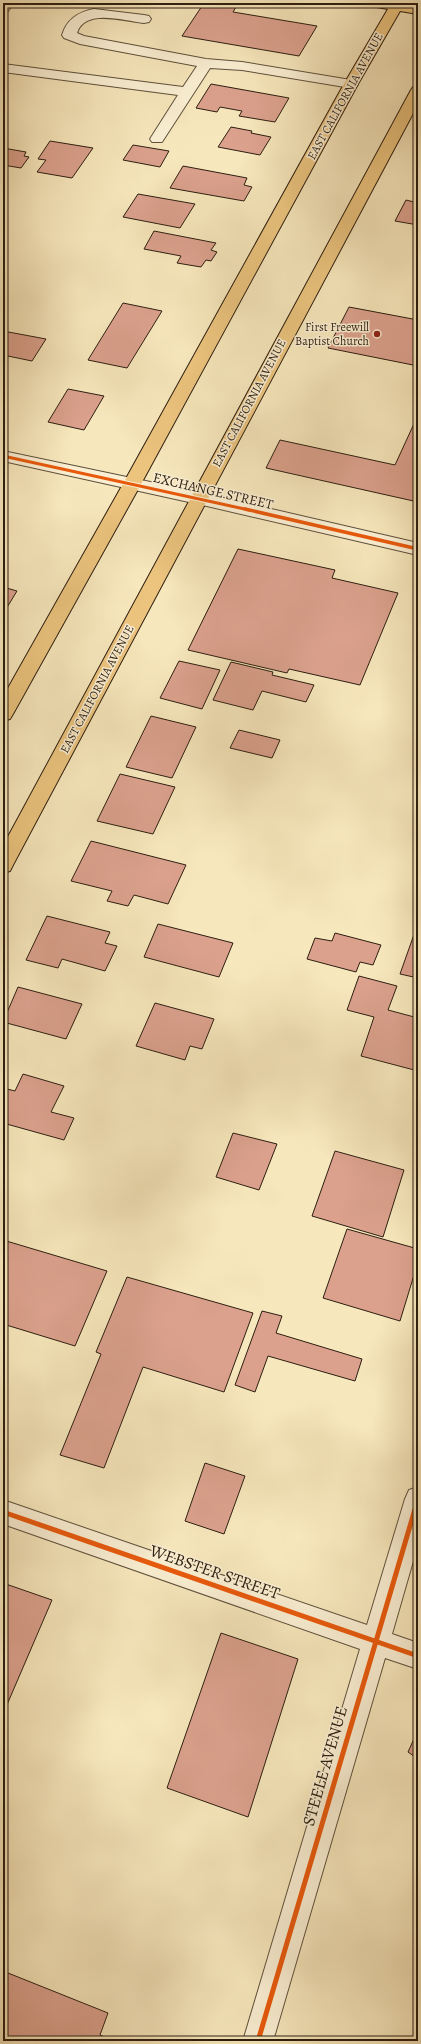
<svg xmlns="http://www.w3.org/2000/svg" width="421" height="2044" font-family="Alegreya,serif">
<rect width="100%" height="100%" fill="#f7e7bc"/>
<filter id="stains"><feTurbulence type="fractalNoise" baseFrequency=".005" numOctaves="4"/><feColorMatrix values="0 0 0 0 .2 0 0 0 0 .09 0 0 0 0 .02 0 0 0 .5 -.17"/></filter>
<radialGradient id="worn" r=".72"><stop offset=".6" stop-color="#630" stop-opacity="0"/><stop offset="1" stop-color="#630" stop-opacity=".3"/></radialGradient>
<g fill="#dba18d" stroke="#2c1e10">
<polygon points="204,3 236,7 233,12 317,26 299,56 182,36"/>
<polygon points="211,84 289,98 275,122 239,116 242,111 220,107 217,112 196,108"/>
<polygon points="231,127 252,131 251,133 271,137 260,155 218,147"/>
<polygon points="50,141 93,148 72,178 37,172 46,160 38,159"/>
<polygon points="133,145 169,151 160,167 123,160"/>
<polygon points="3,148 26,152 24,156 29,157 21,168 3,165"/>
<polygon points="183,166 247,178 244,185 252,187 244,201 170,188"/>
<polygon points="138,194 195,204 180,228 123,217"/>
<polygon points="406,200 418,203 418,225 395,221"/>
<polygon points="154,231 216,243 211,250 217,252 211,261 206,260 201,267 177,263 181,256 144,249"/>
<polygon points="123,303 162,311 127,368 88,360"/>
<polygon points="349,307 418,320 418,366 328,348"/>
<polygon points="3,331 46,339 32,361 3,355"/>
<polygon points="68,389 104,396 84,430 48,422"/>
<polygon points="418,415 418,502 266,468 280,440 395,465"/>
<polygon points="238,549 335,570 332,578 398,593 360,685 289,669 287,673 188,650"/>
<polygon points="3,587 17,591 3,614"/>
<polygon points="179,661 220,670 202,709 160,698"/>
<polygon points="231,662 273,672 272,675 314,685 306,702 262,691 253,710 213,700"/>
<polygon points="151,716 196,727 172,778 126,767"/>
<polygon points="239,730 280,740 272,758 230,748"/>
<polygon points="120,774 175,787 153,834 97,821"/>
<polygon points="91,841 186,865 168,904 134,895 128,906 107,901 112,891 71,881"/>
<polygon points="47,916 110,932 105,943 117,946 105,971 62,959 58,968 26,960"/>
<polygon points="158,924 233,943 219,977 144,957"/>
<polygon points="417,926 418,926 418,978 400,974"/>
<polygon points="335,933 381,945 373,965 360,962 356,972 307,959 315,938 332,941"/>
<polygon points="359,976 397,986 388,1010 418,1018 418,1071 361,1056 374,1017 347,1010"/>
<polygon points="18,987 82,1004 66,1039 3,1022"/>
<polygon points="155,1003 214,1019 202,1049 190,1046 185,1060 136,1046"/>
<polygon points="23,1074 64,1086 51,1112 74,1118 64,1140 3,1123 3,1088 15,1091"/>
<polygon points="233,1133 277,1144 259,1190 216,1177"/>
<polygon points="335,1151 404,1170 383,1237 312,1216"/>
<polygon points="347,1229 418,1249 418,1262 400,1321 323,1298"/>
<polygon points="3,1240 107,1271 75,1346 3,1324"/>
<polygon points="127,1277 253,1313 224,1392 143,1367 104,1468 60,1455 101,1354 96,1352"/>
<polygon points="262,1311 282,1316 276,1333 362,1359 355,1381 268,1356 255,1392 235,1385"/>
<polygon points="205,1463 245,1476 224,1534 185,1521"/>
<polygon points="3,1583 52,1600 3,1714"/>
<polygon points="221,1633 298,1659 248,1817 167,1788"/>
<polygon points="418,1730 418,1759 408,1752"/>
<polygon points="3,1971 108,2013 100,2035 113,2041 3,2041"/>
</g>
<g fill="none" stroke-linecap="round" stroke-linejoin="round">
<defs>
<g id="minor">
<polygon points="3,3 14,3 8,11 3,12"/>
<path d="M94,9L144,15L149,16L151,19L149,22L144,23C124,21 85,8 77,33L84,36L206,59L242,62L351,80L356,81L358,84L356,87L351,88L242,70L210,68L162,142H152L150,139L178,95L3,72V64L183,87L197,66L80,44L64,38L62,35C67,19 78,12 94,9Z"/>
<polygon points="3,451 198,492 418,543 418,555 198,504 3,461"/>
<polygon points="418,1487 418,1544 392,1634 418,1643 418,1669 385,1658 273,2041 243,2041 360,1649 3,1524 3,1500 367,1625 405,1499 409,1490"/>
</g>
<g id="major">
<polygon points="369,3 405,3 418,6 418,14 400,11 358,84 141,484 13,714 10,719 3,721 3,697 123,484 344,84 388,9 371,6"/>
<polygon points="418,86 418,104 13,865 10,871 3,873 3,846 411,90 413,87"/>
</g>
</defs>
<use href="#minor" stroke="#5f503b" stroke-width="2"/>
<use href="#major" stroke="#2c1e10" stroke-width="2"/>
<use href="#minor" fill="#faefd3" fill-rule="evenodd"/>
<use href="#major" fill="#ecc47e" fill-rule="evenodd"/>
<defs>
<polyline id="cycleway-far2" points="3,456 249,510"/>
<polyline id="cycleway-far1" points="245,509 418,549"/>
<g id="cycleway">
<polyline points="3,1512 418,1656"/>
<polyline points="258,2041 418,1499"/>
</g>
</defs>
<use href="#cycleway-far2" stroke="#faefd3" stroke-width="5"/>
<use href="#cycleway-far1" stroke="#faefd3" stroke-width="6"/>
<use href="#cycleway" stroke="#faefd3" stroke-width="8"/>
<use href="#cycleway-far2" stroke="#e8590c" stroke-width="3"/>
<use href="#cycleway-far1" stroke="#e8590c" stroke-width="3.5"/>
<use href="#cycleway" stroke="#e8590c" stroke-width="5"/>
</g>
<circle fill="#8f2418" stroke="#faefd3" stroke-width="1.5" cx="377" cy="334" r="4"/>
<g text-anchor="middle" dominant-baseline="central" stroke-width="3" stroke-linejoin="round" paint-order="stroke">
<g font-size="12" fill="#2c1e10" stroke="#faefd3">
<text transform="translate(345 96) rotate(-61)">EAST CALIFORNIA AVENUE</text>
<text transform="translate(249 403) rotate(-62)">EAST CALIFORNIA AVENUE</text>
<text transform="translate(97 689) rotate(-62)">EAST CALIFORNIA AVENUE</text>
</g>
<g font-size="12" fill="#2c1e10" stroke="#faefd3" text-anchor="end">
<text x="369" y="327">First Freewill<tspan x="369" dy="14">Baptist Church</tspan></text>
</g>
<g font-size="14" fill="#2c1e10" stroke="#faefd3">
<text transform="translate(213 491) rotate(13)">EXCHANGE STREET</text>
</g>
<g font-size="17" fill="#2c1e10" stroke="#faefd3">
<text transform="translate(215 1572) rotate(19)">WEBSTER STREET</text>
<text transform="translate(325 1766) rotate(-74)">STEELE AVENUE</text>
</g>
</g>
<rect width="421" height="2044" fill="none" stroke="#f7e7bc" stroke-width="16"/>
<rect x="4" y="4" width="413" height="2036" fill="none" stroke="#2c1e10" stroke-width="2"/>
<rect x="8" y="8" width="405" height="2028" fill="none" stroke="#2c1e10"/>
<rect width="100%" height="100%" filter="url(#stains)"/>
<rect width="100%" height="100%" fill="url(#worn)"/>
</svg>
